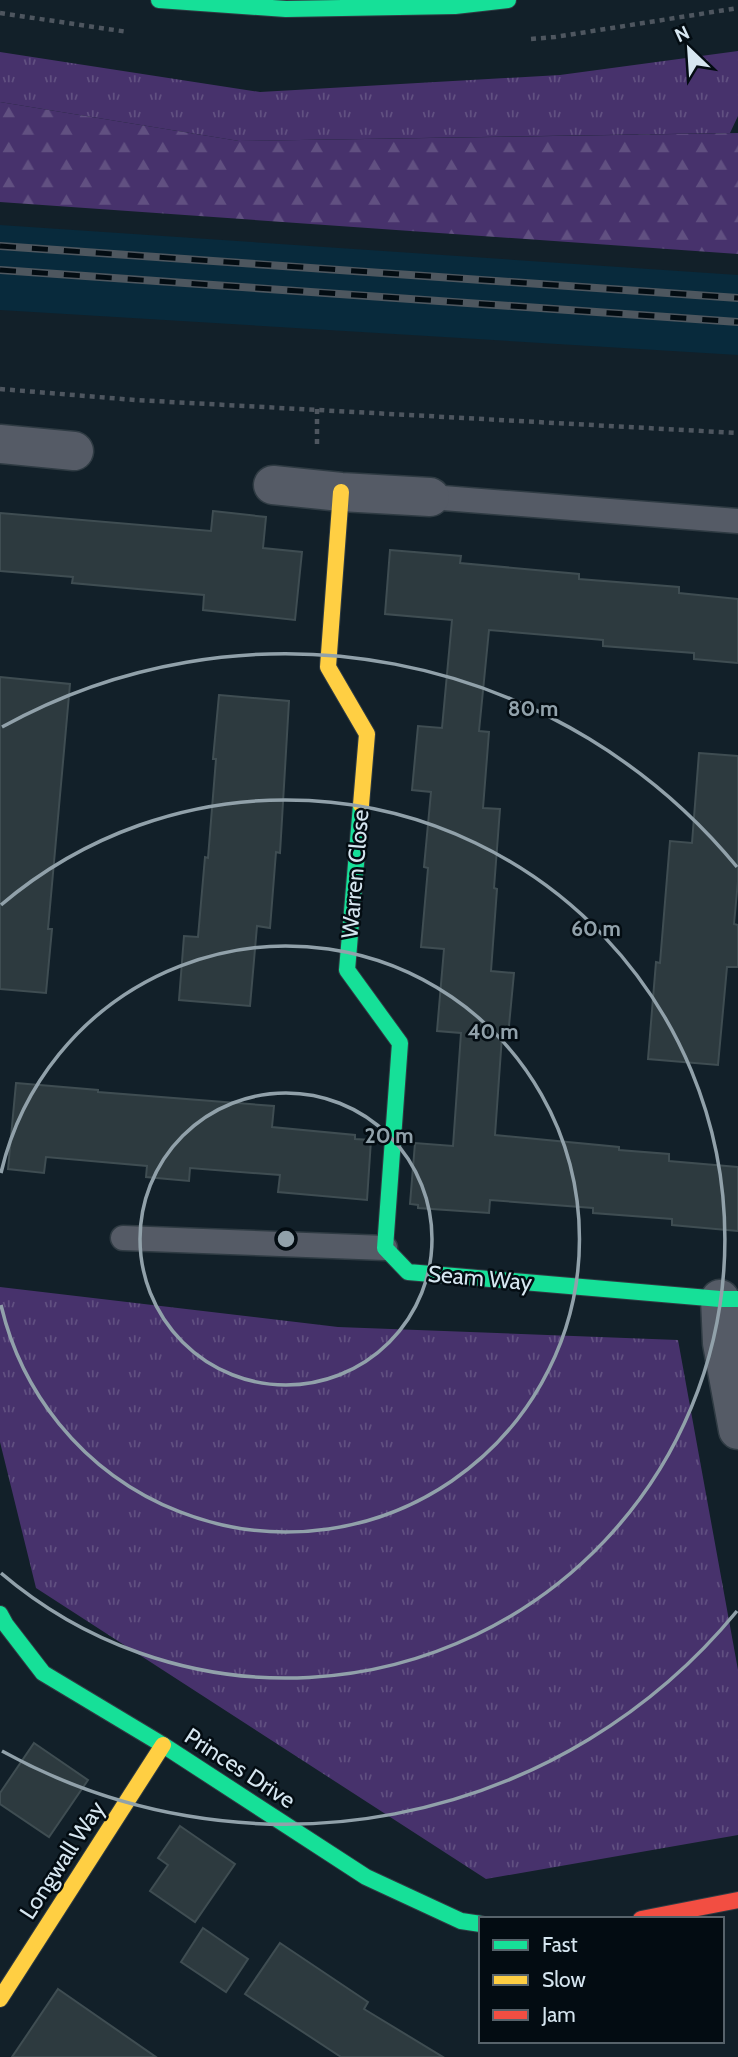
<svg xmlns="http://www.w3.org/2000/svg" width="738" height="2057" font-family="Cabin,sans-serif">
<defs>
<pattern id="grass-tufts" width="24" height="20" patternUnits="userSpaceOnUse" patternTransform="scale(1.75)"><rect width="24" height="20" fill="#47326c"/><path d="M3 7l-1-3M5 7V3M7 7l1-3M15 17l-1-3M17 17v-4M19 17l1-3" fill="none" stroke="#615081"/></pattern>
<pattern id="forest-firs" width="22" height="20" patternUnits="userSpaceOnUse" patternTransform="scale(1.75)"><rect width="22" height="20" fill="#47326c"/><path d="M5 1l3.5 6h-7zM16 11l3.5 6h-7z" fill="#615081"/></pattern>
</defs>
<rect width="100%" height="100%" fill="#122029"/>
<polygon fill="#082a3c" points="0,225 738,275 738,355 0,310"/>
<g fill="url(#grass-tufts)">
<polygon points="738,51 738,116 730,133 239,141 0,102 0,52 260,92 560,75"/>
<polygon points="0,1287 338,1327 678,1340 738,1670 738,1835 486,1879 36,1588 0,1442"/>
</g>
<polygon fill="url(#forest-firs)" points="0,102 239,141 738,133 738,254 0,202"/>
<g fill="#2d3a3f" stroke="#3f4d52" stroke-width="2">
<polygon points="213,511 266,517 263,548 302,552 295,620 203,610 204,595 72,583 73,577 0,571 0,513 211,531"/>
<polygon points="390,550 461,556 460,563 579,574 579,579 679,587 679,593 738,599 738,663 694,659 694,653 603,646 603,640 489,630 479,731 489,732 483,808 500,809 494,888 497,889 491,971 514,973 508,1036 502,1036 495,1135 619,1147 619,1150 669,1154 669,1161 738,1167 738,1231 672,1225 672,1219 593,1213 593,1208 490,1200 489,1213 418,1208 418,1205 410,1204 415,1143 453,1146 461,1033 437,1031 444,949 421,947 428,868 424,867 431,792 412,790 418,726 442,728 452,620 385,614"/>
<polygon points="0,677 70,684 48,929 52,929 46,993 0,989"/>
<polygon points="219,695 289,701 280,853 276,852 270,928 257,926 250,1006 179,1000 184,936 198,937 205,857 208,858 216,759 213,759"/>
<polygon points="699,753 738,756 738,881 734,924 738,925 738,967 727,967 718,1065 648,1059 656,962 660,963 670,841 692,843"/>
<polygon points="16,1083 98,1090 98,1092 274,1106 272,1127 355,1135 355,1139 371,1140 367,1200 278,1192 280,1175 190,1168 189,1181 146,1177 147,1166 46,1157 44,1173 8,1169"/>
<polygon points="34,1743 88,1780 49,1837 0,1804 0,1793"/>
<polygon points="180,1826 235,1864 195,1922 150,1891 168,1865 158,1858"/>
<polygon points="203,1928 248,1959 226,1992 181,1962"/>
<polygon points="280,1943 368,2002 364,2009 443,2057 341,2057 245,1994"/>
<polygon points="58,1989 156,2057 12,2057"/>
</g>
<g fill="none" stroke-linecap="round" stroke-linejoin="round">
<defs>
<g id="lane">
<polyline points="430,497 738,521"/>
<polyline points="123,1238 385,1248"/>
</g>
<g id="street">
<polyline points="0,444 74,451"/>
<polyline points="273,485 341,492 430,497"/>
<polyline points="720,1299 722,1343 738,1430"/>
</g>
<g id="fast">
<polyline points="159,0 286,9 455,6 508,0"/>
<polyline points="361,805 347,970 400,1043 385,1248 408,1272 720,1299 738,1299"/>
<polyline points="0,1614 6,1625 43,1673 163,1745 366,1877 461,1921 481,1924"/>
</g>
<g id="slow">
<polyline points="341,492 328,667 367,734 361,805"/>
<polyline points="0,1999 163,1745"/>
</g>
<polyline id="jam" points="641,1919 738,1900"/>
</defs>
<use href="#lane" stroke="#2f3b43" stroke-width="27"/>
<use href="#street" stroke="#2f3b43" stroke-width="41"/>
<use href="#fast" stroke="#2f3b43" stroke-width="18"/>
<use href="#slow" stroke="#2f3b43" stroke-width="18"/>
<use href="#jam" stroke="#2f3b43" stroke-width="18"/>
<g stroke="#4e565f" stroke-width="4.5" stroke-dasharray="5 5" stroke-linecap="butt">
<polyline points="0,13 128,32"/>
<polyline points="531,39 555,37 738,8"/>
<polyline points="0,389 135,400 738,433"/>
<polyline points="317,409 317,446"/>
</g>
<use href="#lane" stroke="#555b66" stroke-width="24"/>
<use href="#street" stroke="#555b66" stroke-width="38"/>
<use href="#fast" stroke="#16e098" stroke-width="16"/>
<use href="#slow" stroke="#ffcf43" stroke-width="16"/>
<use href="#jam" stroke="#f24e42" stroke-width="16"/>
<defs>
<g id="rail">
<polyline points="0,246 738,298"/>
<polyline points="0,270 738,322"/>
</g>
</defs>
<use href="#rail" stroke="#4e575f" stroke-width="8"/>
<use href="#rail" stroke="#030c12" stroke-width="5" stroke-dasharray="16" stroke-linecap="butt"/>
</g>
<g fill="none" stroke="#91a1aa" stroke-width="3.5">
<circle cx="286" cy="1239" r="146"/>
<path d="M1 1173A293 293 0 1 1 1 1305"/>
<path d="M1 905A439 439 0 1 1 1 1573"/>
<path d="M737 1611A585 585 0 0 1 2 1751M2 727A585 585 0 0 1 737 867"/>
</g>
<g text-anchor="middle" dominant-baseline="central" stroke-width="5" stroke-linejoin="round" paint-order="stroke">
<g font-size="23" fill="#d6e6f0" stroke="#030c12">
<text transform="translate(355 874) rotate(-85)">Warren Close</text>
<text transform="translate(480 1278) rotate(5)">Seam Way</text>
<text transform="translate(240 1768) rotate(33)">Princes Drive</text>
<text transform="translate(62 1860) rotate(-57)">Longwall Way</text>
</g>
</g>
<circle cx="286" cy="1239" r="10" fill="#91a1aa" stroke="#030c12" stroke-width="3.5"/>
<g font-size="21" text-anchor="middle" font-weight="bold" fill="#91a1aa" stroke="#030c12" stroke-width="5" stroke-linejoin="round" paint-order="stroke">
<text x="533" y="716">80 m</text>
<text x="596" y="936">60 m</text>
<text x="493" y="1039">40 m</text>
<text x="389" y="1143">20 m</text>
</g>
<rect x="479" y="1917" width="245" height="126" fill="#030c12" stroke="#57636b" stroke-width="2"/>
<rect x="493" y="1940" width="35" height="10" fill="#16e098" stroke="#57636b" stroke-width="2"/>
<text x="542" y="1952" font-size="21" fill="#d6e6f0">Fast</text>
<rect x="493" y="1975" width="35" height="10" fill="#ffcf43" stroke="#57636b" stroke-width="2"/>
<text x="542" y="1987" font-size="21" fill="#d6e6f0">Slow</text>
<rect x="493" y="2010" width="35" height="10" fill="#f24e42" stroke="#57636b" stroke-width="2"/>
<text x="542" y="2022" font-size="21" fill="#d6e6f0">Jam</text>
<g transform="translate(689 49) rotate(335)" stroke="#030c12" stroke-width="5" paint-order="stroke">
<path d="M0-5L12 26L0 18L-12 26Z" fill="#d6e6f0"/>
<text y="-10" font-size="19" font-weight="bold" text-anchor="middle" fill="#d6e6f0">N</text>
</g>
</svg>
